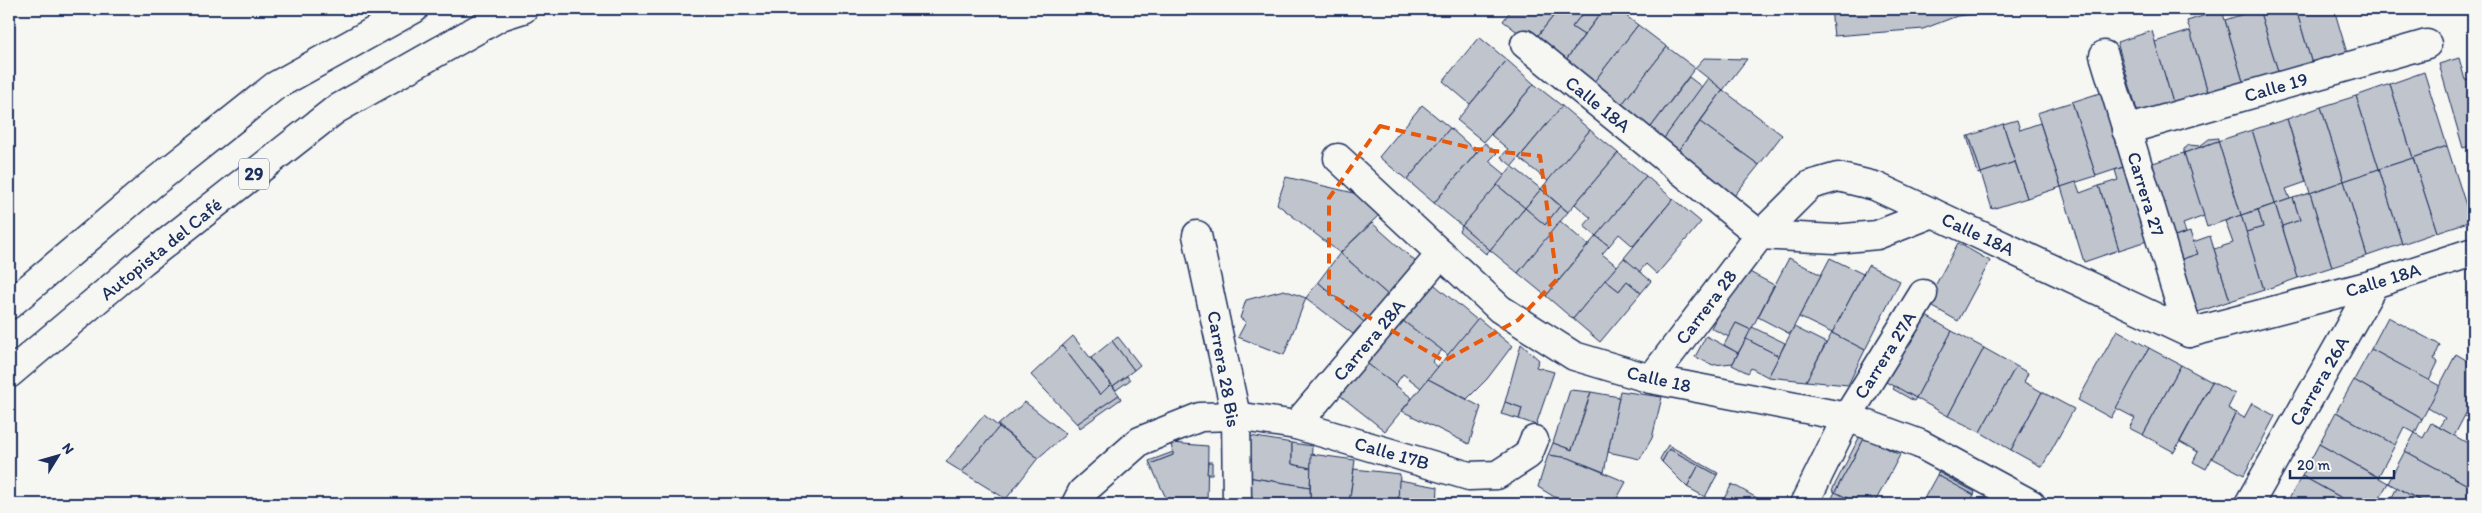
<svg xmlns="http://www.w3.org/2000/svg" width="2482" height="513" font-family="Itim,sans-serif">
<rect width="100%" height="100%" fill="#f6f6f2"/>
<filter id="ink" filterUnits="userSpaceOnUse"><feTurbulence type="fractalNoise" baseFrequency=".02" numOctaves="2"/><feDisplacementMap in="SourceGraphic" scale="10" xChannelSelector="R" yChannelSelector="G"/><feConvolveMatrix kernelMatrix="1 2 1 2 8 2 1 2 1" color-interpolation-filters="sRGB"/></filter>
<g filter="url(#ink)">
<g fill="#c0c4cd" stroke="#1b2f5e">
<polygon points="1512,9 1559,9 1532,43 1503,21"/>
<polygon points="1559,9 1586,9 1572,27 1584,35 1562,65 1532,43"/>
<polygon points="1586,9 1604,9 1584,35 1572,27"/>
<polygon points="1604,9 1617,9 1638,25 1590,87 1562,65"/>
<polygon points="1831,9 1995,9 1983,13 1957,16 1923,29 1834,36"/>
<polygon points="2259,9 2279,74 2244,85 2225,20"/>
<polygon points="2259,9 2296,9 2312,64 2279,74"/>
<polygon points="2296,9 2334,9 2347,53 2312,64"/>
<polygon points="2222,10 2244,85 2209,96 2187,21"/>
<polygon points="1638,25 1667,47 1619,108 1590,87"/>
<polygon points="2152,31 2174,106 2139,117 2117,42"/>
<polygon points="2190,31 2209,96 2174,106 2155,42"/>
<polygon points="1479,37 1507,60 1470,104 1443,81"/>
<polygon points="1667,47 1695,68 1648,131 1619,108"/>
<polygon points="1704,58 1747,59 1723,90 1695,68"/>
<polygon points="2459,58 2465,80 2473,78 2473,145 2463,148 2439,64"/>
<polygon points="1507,60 1534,84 1484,142 1457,120"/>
<polygon points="2424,72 2447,146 2413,158 2390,84"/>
<polygon points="1689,77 1702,87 1662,141 1648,131"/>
<polygon points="1708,78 1723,90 1677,152 1662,141"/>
<polygon points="1534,84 1562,106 1512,166 1501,157 1508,149 1491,135"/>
<polygon points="2390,84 2413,158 2379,169 2356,96"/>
<polygon points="1723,90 1782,135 1759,165 1700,122"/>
<polygon points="2106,91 2129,165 2096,176 2072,102"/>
<polygon points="2356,96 2379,169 2344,181 2321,107"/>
<polygon points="2072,102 2096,176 2061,187 2037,113"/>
<polygon points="1422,105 1450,128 1407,180 1379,157"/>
<polygon points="1562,106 1590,130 1548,181 1519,158"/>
<polygon points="2321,107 2344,181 2310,193 2287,119"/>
<polygon points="2287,119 2306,182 2286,189 2290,199 2275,204 2252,130"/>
<polygon points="2017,120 2020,130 2040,123 2061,187 2027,198 2003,124"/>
<polygon points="1700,122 1759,165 1734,196 1677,152"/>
<polygon points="2003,124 2015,162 1981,173 1969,136"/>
<polygon points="1450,128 1477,152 1434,203 1407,180"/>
<polygon points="1590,130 1618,153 1568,212 1541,189"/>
<polygon points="2252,130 2275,204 2241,215 2218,141"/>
<polygon points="1967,136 1969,136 1981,173 1978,174"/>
<polygon points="2218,138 2218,141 2184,153 2184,149 2189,145 2200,146 2209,139"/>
<polygon points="2218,141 2241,215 2207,227 2184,153"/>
<polygon points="1485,143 1497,153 1489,161 1506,175 1462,226 1434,203"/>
<polygon points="2447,146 2471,221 2437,232 2413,158"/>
<polygon points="1618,153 1646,176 1596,236 1584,226 1591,218 1575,204"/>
<polygon points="2184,153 2204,216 2183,224 2186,233 2172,238 2150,164"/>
<polygon points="2413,158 2437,232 2402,244 2379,169"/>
<polygon points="2015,162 2027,198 1992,209 1981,173"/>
<polygon points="2129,165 2153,239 2119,250 2099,186 2118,180 2115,170"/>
<polygon points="1512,166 1541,189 1525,208 1497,185"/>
<polygon points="2379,169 2402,244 2367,256 2344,181"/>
<polygon points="1646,176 1673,199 1633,246 1619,234 1609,246 1596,236"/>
<polygon points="1286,177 1358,194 1380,214 1340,253 1277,204"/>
<polygon points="2344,181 2367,256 2332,267 2310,193"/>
<polygon points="2076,182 2080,193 2099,186 2119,250 2084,262 2061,187"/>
<polygon points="1497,185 1525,208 1490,250 1462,226"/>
<polygon points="1541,189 1560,206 1545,225 1525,208"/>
<polygon points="2310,193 2332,267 2298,278 2282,226 2300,220 2293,198"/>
<polygon points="2293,198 2300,220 2282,226 2275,204"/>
<polygon points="1673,199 1701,222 1657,274 1646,264 1639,272 1624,258"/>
<polygon points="2275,204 2298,278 2264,290 2246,232 2263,227 2258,210"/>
<polygon points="1560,206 1568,212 1518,273 1490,250 1525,208 1545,225"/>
<polygon points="2258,210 2263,227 2246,232 2241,215"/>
<polygon points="2241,215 2264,290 2230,301 2214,249 2233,243 2225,221"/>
<polygon points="1560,221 1588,245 1546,296 1518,273"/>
<polygon points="1372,223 1417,263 1388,295 1340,253"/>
<polygon points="1462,226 1490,250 1486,254 1459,231"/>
<polygon points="2190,232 2198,254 2179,260 2172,238"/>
<polygon points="1596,236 1609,246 1602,254 1617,266 1573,319 1546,296"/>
<polygon points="2210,236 2230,301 2195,313 2179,260 2198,254 2193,242"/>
<polygon points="1958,243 1990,261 1958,321 1926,303"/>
<polygon points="1340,253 1388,295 1364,322 1318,282"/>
<polygon points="1624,258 1651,281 1641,293 1627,281 1619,291 1605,280"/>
<polygon points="1789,258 1821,275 1790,334 1758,317"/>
<polygon points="1830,258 1863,274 1832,333 1799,317"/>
<polygon points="1868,265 1900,281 1865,350 1832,333"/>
<polygon points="1742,268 1774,285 1751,330 1736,323 1729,337 1711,328"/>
<polygon points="1605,280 1619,291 1627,281 1641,293 1600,342 1573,319"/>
<polygon points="1430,281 1477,320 1448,355 1399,318"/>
<polygon points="1318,282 1364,322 1353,334 1306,298"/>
<polygon points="1284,290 1306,298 1284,355 1238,337 1246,322 1240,318 1246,300"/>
<polygon points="1921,313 1952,331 1916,398 1884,381"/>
<polygon points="2388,317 2440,345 2434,359 2438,362 2429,381 2371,349"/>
<polygon points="1399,318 1442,350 1432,362 1438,367 1421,388 1403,374 1395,385 1364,361"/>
<polygon points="1478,318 1512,346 1487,379 1467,399 1428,379"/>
<polygon points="1736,323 1751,330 1738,353 1724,345"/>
<polygon points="1752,327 1785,343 1779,356 1746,339"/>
<polygon points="1794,327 1826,343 1806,381 1768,377"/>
<polygon points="2117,330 2149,348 2111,418 2078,400"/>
<polygon points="1952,331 1984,348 1948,416 1916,398"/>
<polygon points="1832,333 1865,350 1848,385 1806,381"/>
<polygon points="1073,336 1111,384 1100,395 1062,346"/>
<polygon points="1706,336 1738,353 1733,363 1713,365 1695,357"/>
<polygon points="1118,337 1140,365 1134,370 1112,341"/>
<polygon points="1746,339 1779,356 1768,377 1751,368 1748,373 1732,365"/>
<polygon points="1112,341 1134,370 1113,386 1091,358"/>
<polygon points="1521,344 1539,360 1536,367 1554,372 1536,425 1519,419 1522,408 1505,402"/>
<polygon points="1062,346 1100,395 1111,384 1119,395 1077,424 1031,375"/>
<polygon points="1984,348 2016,366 1980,432 1948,416"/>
<polygon points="2149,348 2181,365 2143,435 2129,428 2135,418 2116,408"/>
<polygon points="2371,349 2440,386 2422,419 2354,380"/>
<polygon points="2456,354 2473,364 2473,400 2454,436 2439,427 2445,418 2428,408"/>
<polygon points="1364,361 1412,398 1385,431 1337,393"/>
<polygon points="2181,365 2212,382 2174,452 2143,435"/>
<polygon points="2016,366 2028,373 2024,382 2042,392 2011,450 1980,432"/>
<polygon points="1127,376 1130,380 1116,390 1113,386"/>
<polygon points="1428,379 1481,407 1469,444 1402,411"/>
<polygon points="2354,380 2422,419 2415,433 2404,427 2395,445 2336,412"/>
<polygon points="2212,382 2235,394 2228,408 2236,413 2206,469 2193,462 2198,452 2180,442"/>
<polygon points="1895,386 1900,389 1916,398 1914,401 1893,389"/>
<polygon points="1570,390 1591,392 1572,450 1553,443"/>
<polygon points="1620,391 1662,397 1652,438 1640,459 1608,452"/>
<polygon points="1591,392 1619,397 1604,472 1569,458 1548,455 1553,443 1572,450"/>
<polygon points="2042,392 2074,409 2042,467 2011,450"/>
<polygon points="1119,395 1121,399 1080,428 1078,423"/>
<polygon points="1025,402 1066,434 1038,458 998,425"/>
<polygon points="1505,402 1522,408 1519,419 1501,414"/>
<polygon points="2252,403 2275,416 2244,475 2212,458 2236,413 2244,418"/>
<polygon points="2336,412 2395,445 2378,477 2319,444"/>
<polygon points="984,415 999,427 962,472 946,462"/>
<polygon points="2431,423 2473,446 2473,488 2405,451 2415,433 2423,438"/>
<polygon points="999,427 1038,458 1006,499 962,472"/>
<polygon points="1869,433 1880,438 1883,443 1891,443 1897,447 1901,453 1900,455 1865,437 1835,492 1832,490 1860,436"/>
<polygon points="1250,436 1292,443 1292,464 1311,468 1310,487 1247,477"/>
<polygon points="1865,437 1900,455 1875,502 1871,500 1869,504 1859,504 1835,492"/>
<polygon points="1171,443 1208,446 1207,503 1168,502 1150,464 1173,455"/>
<polygon points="1292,443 1312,446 1311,468 1292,464"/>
<polygon points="2319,444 2388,483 2376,504 2353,504 2302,476"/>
<polygon points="1668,445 1718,473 1717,475 1669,449 1662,462 1660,459"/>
<polygon points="1669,449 1699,465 1687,487 1662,462"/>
<polygon points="2405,451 2473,488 2464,504 2427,504 2388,483"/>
<polygon points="1173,452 1173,455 1150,464 1149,461"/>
<polygon points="1311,454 1355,460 1349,504 1310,504"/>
<polygon points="1548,455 1569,458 1626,482 1614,504 1566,504 1538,487"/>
<polygon points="1208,462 1212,462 1212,474 1207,474"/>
<polygon points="1699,465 1717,475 1705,497 1687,487"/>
<polygon points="1354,469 1400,474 1398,504 1349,504"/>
<polygon points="1938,472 1975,492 1974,495 1937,475"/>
<polygon points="1937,475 1974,495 1969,504 1921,504"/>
<polygon points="2302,476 2338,496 2353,504 2286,504"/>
<polygon points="1247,477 1310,487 1310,504 1245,504"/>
<polygon points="1399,480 1438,487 1437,504 1398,504"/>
<polygon points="1732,484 1764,502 1763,504 1721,504"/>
<polygon points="2397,487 2416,499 2427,504 2389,504"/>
<polygon points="1835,492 1859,504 1829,504"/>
<polygon points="2379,499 2388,504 2376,504"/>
<polygon points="1168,502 1200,503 1200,504 1166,504"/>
</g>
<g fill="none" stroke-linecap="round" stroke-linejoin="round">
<defs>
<g id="minor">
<polyline points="1525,44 1760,235 1835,239 1877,235 1933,213 2189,333 2374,284 2473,252"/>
<polyline points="2104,55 2189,333"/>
<polyline points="2126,130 2427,44"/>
<polyline points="1338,158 1500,309 1574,356 1651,379 1847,417 1920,444 2031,504"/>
<polyline points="1197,235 1236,416 1237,504"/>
<polyline points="1651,379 1760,235 1810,185 1838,177 1875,186 1933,213"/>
<polyline points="1296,425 1441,254"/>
<polyline points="1076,504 1082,492 1140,441 1200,417 1236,416 1296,425 1469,476 1497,475 1528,455 1534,440"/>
<polyline points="1804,504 1847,417 1923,294"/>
<polyline points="2249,504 2374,284"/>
</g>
<g id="highway">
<polyline points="9,305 152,184 275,86 414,9"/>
<polyline points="9,374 143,261 335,110 501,16 523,9"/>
</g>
</defs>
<use href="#minor" stroke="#1b2f5e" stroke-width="31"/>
<use href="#highway" stroke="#1b2f5e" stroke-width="31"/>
<use href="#minor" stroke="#f6f6f2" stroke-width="28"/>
<use href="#highway" stroke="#f6f6f2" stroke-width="28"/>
</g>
</g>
<path fill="none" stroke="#e8590c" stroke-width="4" stroke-dasharray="10 6" stroke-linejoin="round" d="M1380,126L1476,149L1540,156L1557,279L1518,320L1444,361L1329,294V198Z"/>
<g text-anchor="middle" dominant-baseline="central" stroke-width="5" stroke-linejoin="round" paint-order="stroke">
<rect fill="#f6f6f2" stroke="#5d6b8a" stroke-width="1" x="239" y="158.5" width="30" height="31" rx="4"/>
<g font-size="18" font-weight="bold" fill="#1b2f5e">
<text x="254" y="174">29</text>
</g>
<g font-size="19" fill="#1b2f5e" stroke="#f6f6f2">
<text transform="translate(2276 87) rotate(-16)">Calle 19</text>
<text transform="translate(1598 104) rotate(39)">Calle 18A</text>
<text transform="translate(2146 194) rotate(73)">Carrera 27</text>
<text transform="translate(1978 234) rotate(25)">Calle 18A</text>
<text transform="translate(161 249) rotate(-39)">Autopista del Café</text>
<text transform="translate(2383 280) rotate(-17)">Calle 18A</text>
<text transform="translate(1706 307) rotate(-53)">Carrera 28</text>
<text transform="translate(1369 340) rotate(-50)">Carrera 28A</text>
<text transform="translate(1885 355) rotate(-58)">Carrera 27A</text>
<text transform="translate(1224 369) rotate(80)">Carrera 28 Bis</text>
<text transform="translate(1659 379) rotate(13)">Calle 18</text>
<text transform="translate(2319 381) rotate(-60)">Carrera 26A</text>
<text transform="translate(1392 453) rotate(16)">Calle 17B</text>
</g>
</g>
<rect width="2482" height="513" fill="none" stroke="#f6f6f2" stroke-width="30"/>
<rect x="15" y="15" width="2452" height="483" fill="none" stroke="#1b2f5e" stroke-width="2" filter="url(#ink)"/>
<g transform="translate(58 456) rotate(53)" stroke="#f6f6f2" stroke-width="4" paint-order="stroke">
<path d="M0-4L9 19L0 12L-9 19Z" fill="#1b2f5e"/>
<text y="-8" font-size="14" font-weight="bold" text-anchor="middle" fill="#1b2f5e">N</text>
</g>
<path d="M2290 470v8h104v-8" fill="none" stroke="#1b2f5e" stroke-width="2.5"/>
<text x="2297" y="470" font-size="15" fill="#1b2f5e" stroke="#f6f6f2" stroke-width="4" paint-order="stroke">20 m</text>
</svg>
